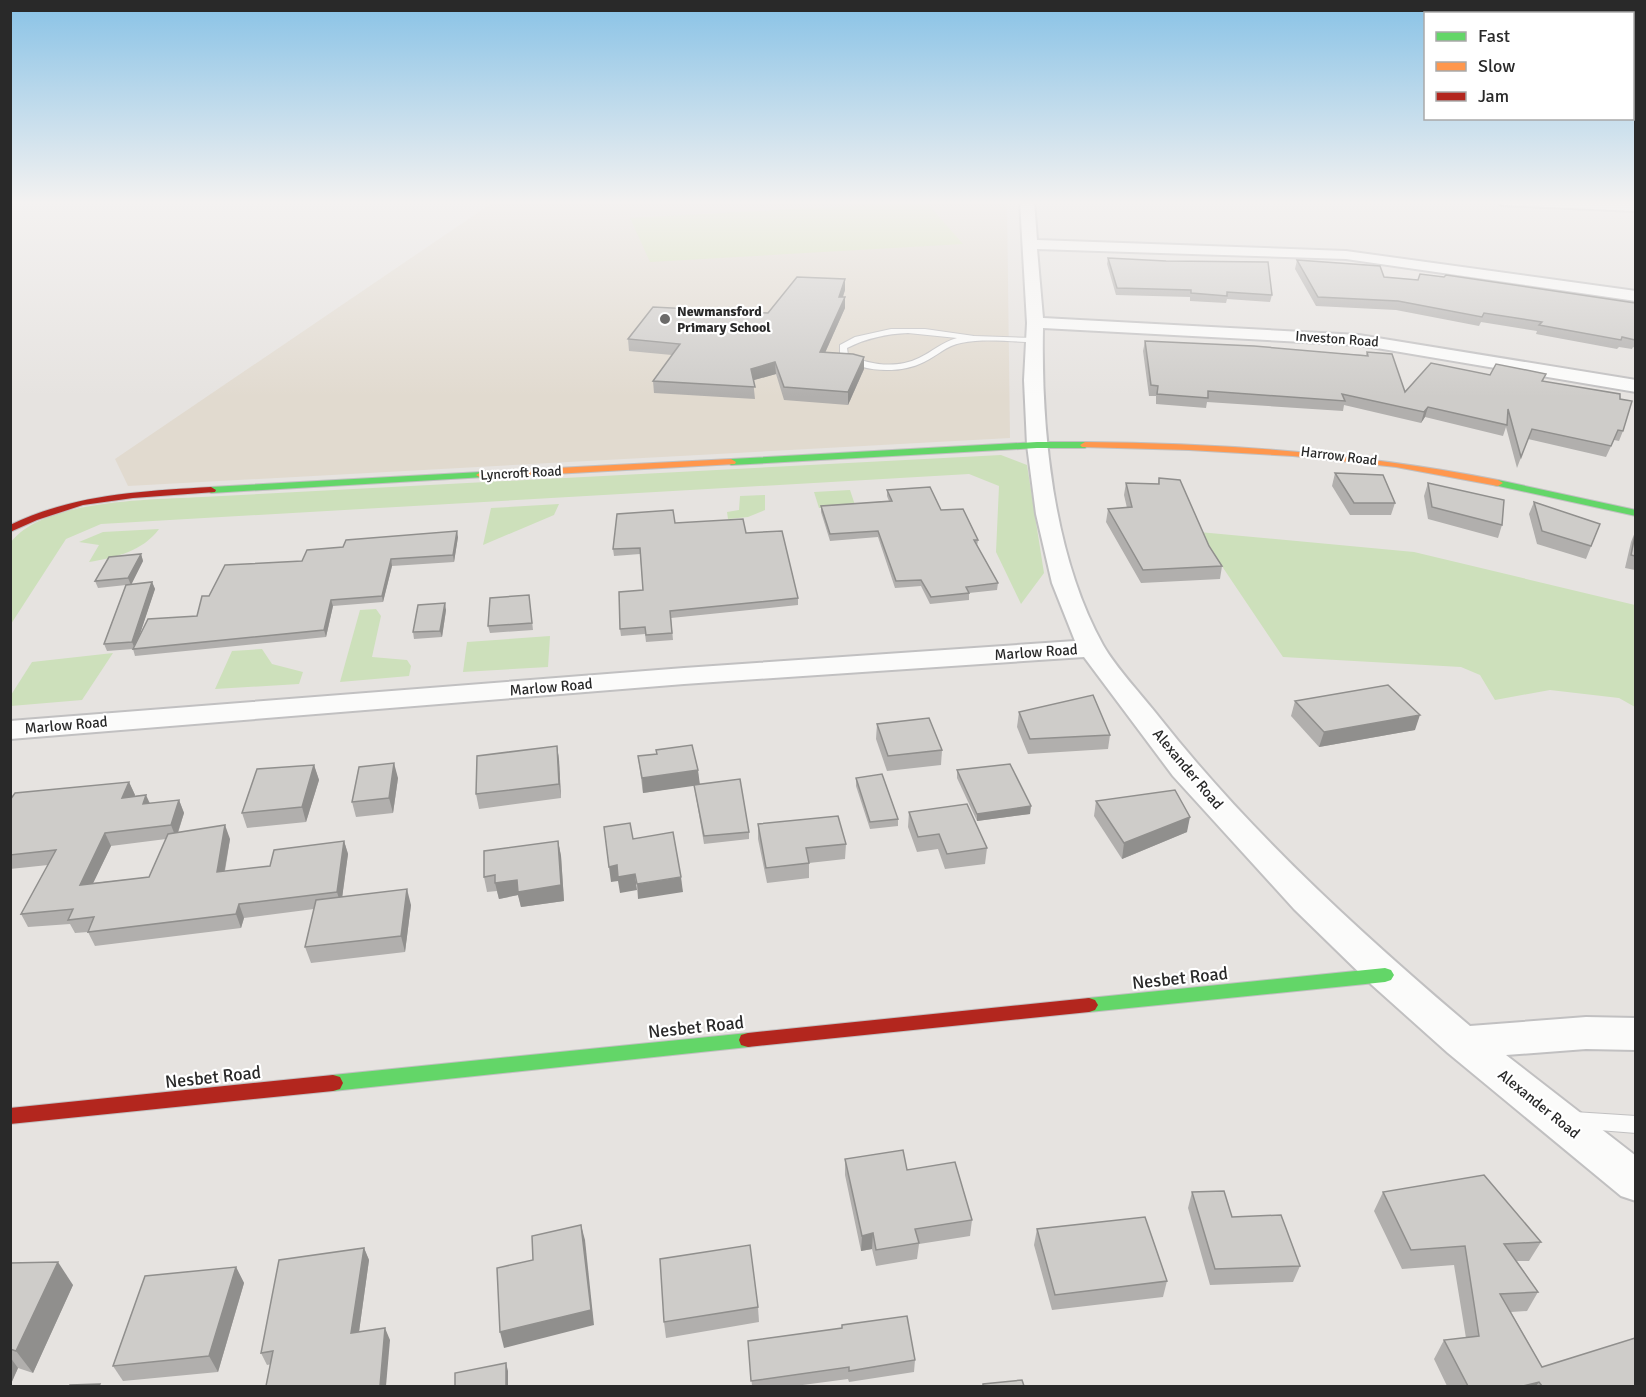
<svg xmlns="http://www.w3.org/2000/svg" width="1646" height="1397" font-family="Signika,sans-serif">
<rect width="100%" height="100%" fill="#e6e3e0"/>
<polygon fill="#e1dacf" points="495,201 1007,201 1010,438 128,486 115,459"/>
<g fill="#cde0bb">
<path d="M1001,455L1027,465L1044,573L1021,604L996,552L999,486L969,474L101,524L66,539L11,624V542C45,499 150,500 202,497Z"/>
<polygon points="850,490 855,505 819,508 814,492"/>
<polygon points="765,495 765,510 748,517 728,519 727,512 739,510 740,496"/>
<polygon points="559,504 554,515 483,545 491,508"/>
<path d="M159,529C143,551 115,558 89,562L99,545L79,542L103,532Z"/>
<polygon points="1199,532 1414,552 1635,605 1635,707 1619,698 1550,690 1495,700 1480,675 1461,667 1283,657"/>
<polygon points="376,609 381,616 372,657 407,660 411,666 409,676 340,682 360,610"/>
<polygon points="550,636 548,667 463,672 467,642"/>
<polygon points="262,649 272,664 303,672 299,684 215,689 232,651"/>
<polygon points="113,653 82,700 11,706 11,695 32,662"/>
</g>
<polygon fill="#d7e3ba" points="926,202 963,244 650,262 630,218"/>
<g fill="none" stroke-linecap="round" stroke-linejoin="round">
<defs>
<g id="lane">
<path d="M891,329H925L974,336L1035,338L1039,340L1035,342C1011,342 985,338 961,343C947,345 937,356 924,362C901,374 860,373 840,356V345L855,337ZM908,333L957,338C942,342 932,352 919,358C897,369 869,365 848,355L847,348C867,338 886,334 908,333Z"/>
<polygon points="1574,1112 1636,1116 1636,1133 1574,1128 1567,1126 1564,1120 1567,1114"/>
</g>
<g id="street">
<path d="M1020,201H1034L1037,240L1346,251L1636,291V301L1346,259L1037,249L1043,318L1359,335L1636,380V392L1359,345L1043,328C1041,430 1053,555 1103,645C1116,668 1142,695 1159,717C1250,832 1358,931 1470,1026L1586,1017L1636,1018V1050L1586,1049L1506,1055L1636,1156V1201L1621,1196L1448,1053L1372,985L1294,909L1173,776L1084,657L684,684L10,739V721L684,668L1075,641L1052,583L1036,514L1027,445L1024,380L1027,323Z"/>
<polygon points="1496,201 1636,203 1636,211 1502,205"/>
</g>
<g id="fast">
<polygon points="1037,442 1085,442 1090,445 1085,448 1037,448 731,465 726,462 731,459"/>
<polygon points="481,472 485,473 485,477 211,493 206,490 211,487"/>
<polygon points="1498,480 1636,510 1636,516 1494,485 1493,483"/>
<polygon points="1385,968 1391,970 1394,975 1391,980 1385,982 1089,1012 1083,1010 1080,1005 1083,1000 1089,998"/>
<polygon points="748,1033 755,1035 757,1040 755,1045 748,1047 333,1091 326,1089 323,1083 326,1077 333,1075"/>
</g>
<g id="slow">
<path d="M1085,442C1224,443 1361,453 1498,480L1503,483L1498,486L1396,467L1293,456L1189,450L1082,447L1080,445Z"/>
<polygon points="731,459 736,462 735,464 481,478 476,475 481,472"/>
</g>
<g id="jam">
<path d="M211,487L216,490L215,492L133,498L83,505L37,520L10,532V525C74,494 142,491 211,487Z"/>
<polygon points="1089,998 1095,1000 1098,1005 1095,1010 1089,1012 748,1047 741,1045 739,1040 741,1035 748,1033"/>
<polygon points="333,1075 340,1077 343,1083 340,1089 333,1091 10,1124 10,1108"/>
</g>
</defs>
<use href="#lane" stroke="#c1c0c1" stroke-width="2"/>
<use href="#street" stroke="#c1c0c1" stroke-width="4"/>
<use href="#fast" stroke="#c1c0c1" stroke-width="2"/>
<use href="#slow" stroke="#c1c0c1" stroke-width="2"/>
<use href="#jam" stroke="#c1c0c1" stroke-width="2"/>
<use href="#lane" fill="#fbfbfa" fill-rule="evenodd"/>
<use href="#street" fill="#fbfbfa" fill-rule="evenodd"/>
<use href="#fast" fill="#63d668" fill-rule="evenodd"/>
<use href="#slow" fill="#ff974d" fill-rule="evenodd"/>
<use href="#jam" fill="#b3261e" fill-rule="evenodd"/>
</g>
<g fill="#b1afad" fill-rule="evenodd">
<polygon points="1108,258 1272,295 1270,302 1227,299 1226,303 1190,301 1190,297 1116,295 1107,264"/>
<polygon points="1297,260 1384,277 1635,303 1635,348 1633,347 1632,349 1619,347 1617,349 1536,334 1537,331 1481,322 1479,326 1396,310 1316,306 1295,269"/>
<polygon points="845,279 845,290 843,297 845,297 845,308 825,353 864,357 864,369 848,405 784,400 776,374 753,380 755,399 654,393 653,381 672,355 629,351 628,339 768,313"/>
<polygon points="1145,341 1366,355 1367,352 1405,392 1490,375 1546,374 1543,381 1620,399 1623,431 1619,441 1614,440 1606,457 1528,439 1517,468 1506,427 1503,436 1425,417 1421,423 1344,405 1343,411 1207,402 1206,408 1156,404 1156,396 1149,396 1143,351"/>
<polygon points="1335,473 1395,503 1391,515 1350,515 1332,486"/>
<polygon points="1159,478 1222,566 1220,579 1141,583 1106,522 1108,509 1127,508 1124,495 1126,483 1158,484"/>
<polygon points="1428,483 1502,525 1498,538 1428,519 1424,496"/>
<polygon points="887,490 941,510 978,540 977,546 998,583 997,590 969,593 969,600 930,604 921,586 895,588 878,537 830,541 821,512 821,506 889,501 887,496"/>
<polygon points="1534,502 1600,524 1586,559 1537,544 1529,514"/>
<polygon points="675,523 746,533 798,598 798,605 671,618 673,640 646,642 645,634 621,636 620,629 643,590 640,554 614,556 613,549"/>
<polygon points="1635,532 1635,570 1625,568 1631,542"/>
<polygon points="458,537 454,562 392,566 383,602 333,606 326,637 135,656 133,649 107,651 104,644 126,585 98,588 95,581 141,554 143,561 131,585 152,582 155,589 138,639 197,616 209,596 302,561 343,547"/>
<polygon points="529,595 533,630 490,633 488,626"/>
<polygon points="446,610 442,637 414,639 413,632"/>
<polygon points="1295,701 1415,730 1319,747 1291,716"/>
<polygon points="1019,712 1110,735 1108,749 1028,754 1017,727"/>
<polygon points="877,724 942,750 941,765 887,771 876,739"/>
<polygon points="557,746 559,760 561,798 479,809 476,794"/>
<polygon points="638,756 699,784 749,832 749,839 704,844 694,785 643,793"/>
<polygon points="314,765 319,780 306,822 247,828 242,813"/>
<polygon points="957,770 1030,814 977,821 957,778"/>
<polygon points="398,778 393,813 356,817 352,802"/>
<polygon points="856,778 898,819 898,826 870,829 856,786"/>
<path d="M129,782L135,795L134,797L150,803L179,800L184,813L178,833L230,839L225,871L270,866L344,841L348,854L342,897L411,905L405,952L311,963L305,947L314,909L244,918L241,928L95,946L88,932L75,933L70,924L28,927L21,914L48,865L10,869V800ZM166,839L149,877L93,883L111,846Z"/>
<polygon points="1096,801 1187,832 1122,859 1094,816"/>
<polygon points="909,812 987,848 985,864 945,869 938,849 917,852 908,827"/>
<polygon points="758,824 846,844 845,859 809,863 809,878 767,883 758,839"/>
<polygon points="558,841 561,856 564,901 521,907 518,895 499,899 497,891 487,892 484,877"/>
<polygon points="845,1159 907,1170 972,1220 970,1236 919,1244 917,1259 876,1266 872,1249 861,1251 845,1175"/>
<polygon points="1192,1192 1232,1217 1300,1266 1293,1282 1210,1285 1188,1208"/>
<polygon points="1383,1192 1541,1242 1529,1261 1517,1261 1538,1292 1527,1311 1511,1312 1542,1367 1635,1386 1447,1386 1434,1359 1444,1340 1466,1338 1454,1265 1402,1269 1374,1211"/>
<polygon points="1037,1229 1167,1281 1163,1297 1052,1310 1034,1245"/>
<polygon points="364,1248 369,1260 359,1332 390,1340 267,1365 261,1353"/>
<polygon points="10,1263 73,1285 33,1373 18,1368 10,1386"/>
<polygon points="236,1267 244,1283 218,1372 123,1381 113,1366"/>
<polygon points="758,1307 759,1322 666,1338 664,1322"/>
<polygon points="842,1325 915,1360 914,1372 849,1382 848,1379 795,1386 752,1386 748,1341 842,1328"/>
</g>
<g fill="#908f8d">
<polygon points="845,279 845,290 839,308 839,297"/>
<polygon points="845,297 845,308 820,364 820,352"/>
<polygon points="864,357 864,369 848,405 848,392"/>
<polygon points="775,362 776,374 751,381 751,369"/>
<polygon points="1428,407 1425,417 1421,423 1424,412"/>
<polygon points="457,531 458,537 454,562 453,555"/>
<polygon points="141,554 143,561 131,585 128,578"/>
<polygon points="391,559 392,566 383,602 382,596"/>
<polygon points="152,582 155,589 135,649 132,642"/>
<polygon points="331,600 333,606 326,637 324,630"/>
<polygon points="445,603 446,610 442,637 440,631"/>
<polygon points="1420,715 1415,730 1319,747 1324,732"/>
<polygon points="557,746 559,760 561,798 559,784"/>
<polygon points="394,763 398,778 393,813 389,798"/>
<polygon points="314,765 319,780 306,822 302,807"/>
<polygon points="698,770 700,785 643,793 642,778"/>
<polygon points="129,782 135,795 128,811 122,798"/>
<polygon points="146,795 152,808 143,804"/>
<polygon points="179,800 184,813 176,838 171,825"/>
<polygon points="1031,806 1030,814 977,821 977,814"/>
<polygon points="1190,817 1187,832 1122,859 1124,843"/>
<polygon points="225,825 230,839 222,885 217,872"/>
<polygon points="105,833 111,846 86,898 80,885"/>
<polygon points="344,841 348,854 341,906 337,892"/>
<polygon points="558,841 561,856 564,901 521,907 518,895 499,899 495,883"/>
<polygon points="617,865 635,874 637,890 620,893 618,881 611,882 609,867"/>
<polygon points="681,877 683,892 638,899 637,884"/>
<polygon points="407,889 411,905 405,952 401,936"/>
<polygon points="239,904 244,918 241,928 236,914"/>
<polygon points="581,1225 585,1240 594,1325 504,1348 500,1332"/>
<polygon points="873,1233 872,1249 861,1251 862,1236"/>
<polygon points="364,1248 369,1260 357,1346 351,1333"/>
<polygon points="58,1262 73,1285 33,1373 16,1351"/>
<polygon points="236,1267 244,1283 218,1372 209,1356"/>
<polygon points="385,1328 390,1340 386,1386 380,1386"/>
<polygon points="10,1357 18,1368 10,1386"/>
<polygon points="506,1363 508,1371 508,1386 506,1386"/>
<polygon points="1539,1382 1536,1386 1523,1386"/>
</g>
<g fill="#ceccc9" stroke="#908f8d" stroke-width="1.5">
<polygon points="1108,258 1166,261 1268,262 1272,295 1227,292 1227,296 1191,293 1191,290 1117,288"/>
<polygon points="1297,260 1380,266 1384,277 1418,280 1420,274 1444,277 1446,275 1635,303 1635,340 1622,337 1621,340 1539,325 1542,322 1484,313 1482,317 1398,301 1318,297"/>
<polygon points="797,277 845,279 839,297 845,297 820,352 853,354 864,357 848,392 784,387 775,362 751,369 755,387 653,381 680,344 628,339 653,307 768,313"/>
<polygon points="1145,341 1254,346 1368,356 1367,352 1392,354 1405,392 1431,363 1490,375 1496,364 1546,374 1542,381 1620,394 1620,399 1632,401 1623,431 1618,430 1611,446 1532,429 1521,457 1508,409 1507,425 1428,407 1424,412 1342,394 1345,401 1208,391 1208,398 1157,394 1158,386 1151,385"/>
<polygon points="1335,473 1383,475 1395,503 1354,503"/>
<polygon points="1159,478 1180,480 1209,546 1222,566 1143,570 1108,509 1132,507 1126,483 1159,484"/>
<polygon points="1428,483 1504,500 1502,525 1432,507"/>
<polygon points="930,487 941,510 963,509 978,540 974,540 998,583 966,587 969,593 931,597 921,580 896,581 878,531 830,534 821,506 892,501 887,490"/>
<polygon points="1534,502 1600,524 1591,546 1542,531"/>
<polygon points="673,510 675,523 743,519 746,533 782,531 798,598 670,611 672,633 646,635 645,627 620,629 619,592 643,590 640,548 613,549 617,514"/>
<polygon points="457,531 453,555 391,559 382,596 331,600 324,630 133,649 148,619 197,616 202,596 209,596 225,565 302,561 307,550 343,547 346,540"/>
<polygon points="1635,535 1635,556 1631,555"/>
<polygon points="141,554 128,578 95,581 109,557"/>
<polygon points="152,582 132,642 104,644 126,585"/>
<polygon points="529,595 532,623 488,626 490,598"/>
<polygon points="445,603 440,631 413,632 418,605"/>
<polygon points="1388,685 1420,715 1324,732 1295,701"/>
<polygon points="1093,695 1110,735 1030,739 1019,712"/>
<polygon points="929,718 942,750 888,756 877,724"/>
<polygon points="692,745 698,770 642,778 638,756 657,754 656,750"/>
<polygon points="557,746 559,784 476,794 477,756"/>
<polygon points="394,763 389,798 352,802 359,767"/>
<polygon points="1010,764 1031,806 977,814 957,770"/>
<polygon points="314,765 302,807 242,813 257,769"/>
<polygon points="882,774 898,819 870,822 856,778"/>
<polygon points="740,779 749,832 704,836 694,785"/>
<polygon points="129,782 122,798 146,795 143,804 179,800 171,825 105,833 80,885 149,877 168,834 225,825 217,872 270,866 274,850 344,841 337,892 239,904 236,914 88,932 94,917 68,920 73,909 21,914 56,850 10,855 10,800 15,793"/>
<polygon points="1175,790 1190,817 1124,843 1096,801"/>
<polygon points="967,804 987,848 947,854 939,834 918,837 909,812"/>
<polygon points="838,816 846,844 806,848 809,863 766,868 758,824"/>
<polygon points="630,823 633,839 673,832 681,877 637,884 635,874 618,877 617,865 609,867 604,827"/>
<polygon points="558,841 561,885 518,892 517,880 495,883 495,875 484,877 484,851"/>
<polygon points="407,889 401,936 305,947 316,900"/>
<polygon points="903,1150 907,1170 955,1162 972,1220 915,1229 919,1243 876,1250 873,1233 862,1236 845,1159"/>
<polygon points="1484,1175 1541,1242 1504,1244 1538,1292 1500,1294 1542,1367 1635,1338 1635,1386 1542,1386 1539,1382 1523,1386 1468,1386 1444,1340 1479,1336 1465,1246 1411,1250 1383,1192"/>
<polygon points="1224,1191 1232,1217 1281,1215 1300,1266 1215,1269 1192,1192"/>
<polygon points="1145,1217 1167,1281 1055,1295 1037,1229"/>
<polygon points="581,1225 591,1310 500,1332 497,1268 533,1260 532,1236"/>
<polygon points="750,1245 758,1307 664,1322 660,1259"/>
<polygon points="364,1248 351,1333 385,1328 380,1386 266,1386 273,1351 261,1353 279,1260"/>
<polygon points="58,1262 16,1351 10,1349 10,1263"/>
<polygon points="236,1267 209,1356 113,1366 145,1276"/>
<polygon points="907,1316 915,1360 849,1371 849,1367 751,1381 748,1341 842,1328 842,1325"/>
<polygon points="506,1363 506,1386 455,1386 455,1373"/>
<polygon points="1022,1380 1024,1386 983,1386 983,1384"/>
<polygon points="100,1384 99,1386 70,1386 70,1385"/>
</g>
<linearGradient id="sky" x2="0" y2="1"><stop stop-color="#88c2e6"/><stop offset="0.51" stop-color="#f4f2f1"/><stop offset="1" stop-color="#f4f2f1" stop-opacity="0"/></linearGradient>
<rect width="1646" height="397" fill="url(#sky)"/>
<circle fill="#6b6a69" stroke="#fff" stroke-width="2" cx="665" cy="319" r="6"/>
<g text-anchor="middle" dominant-baseline="central" stroke-width="4.5" stroke-linejoin="round" paint-order="stroke">
<g font-size="14" font-weight="bold" fill="#292929" stroke="#fff" text-anchor="start">
<text x="677" y="311">Newmansford<tspan x="677" dy="16">Primary School</tspan></text>
</g>
<g font-size="14" fill="#292929" stroke="#fff">
<text transform="translate(1337 339) rotate(4)">Investon Road</text>
<text transform="translate(1339 456) rotate(7)">Harrow Road</text>
<text transform="translate(521 473) rotate(-3)">Lyncroft Road</text>
</g>
<g font-size="15" fill="#292929" stroke="#fff">
<text transform="translate(1036 652) rotate(-4)">Marlow Road</text>
<text transform="translate(551 687) rotate(-5)">Marlow Road</text>
<text transform="translate(66 725) rotate(-5)">Marlow Road</text>
<text transform="translate(1188 769) rotate(50)">Alexander Road</text>
<text transform="translate(1539 1104) rotate(39)">Alexander Road</text>
</g>
<g font-size="18" fill="#292929" stroke="#fff">
<text transform="translate(1180 978) rotate(-6)">Nesbet Road</text>
<text transform="translate(696 1027) rotate(-6)">Nesbet Road</text>
<text transform="translate(213 1077) rotate(-6)">Nesbet Road</text>
</g>
</g>
<rect width="1646" height="1397" fill="none" stroke="#292929" stroke-width="24"/>
<rect x="1424" y="12" width="210" height="108" fill="#ffffff" stroke="#a9a9a9" stroke-width="1.5"/>
<rect x="1436" y="32" width="30" height="9" fill="#63d668" stroke="#a9a9a9" stroke-width="1.5"/>
<text x="1478" y="42" font-size="18" fill="#292929">Fast</text>
<rect x="1436" y="62" width="30" height="9" fill="#ff974d" stroke="#a9a9a9" stroke-width="1.5"/>
<text x="1478" y="72" font-size="18" fill="#292929">Slow</text>
<rect x="1436" y="92" width="30" height="9" fill="#b3261e" stroke="#a9a9a9" stroke-width="1.5"/>
<text x="1478" y="102" font-size="18" fill="#292929">Jam</text>
</svg>
